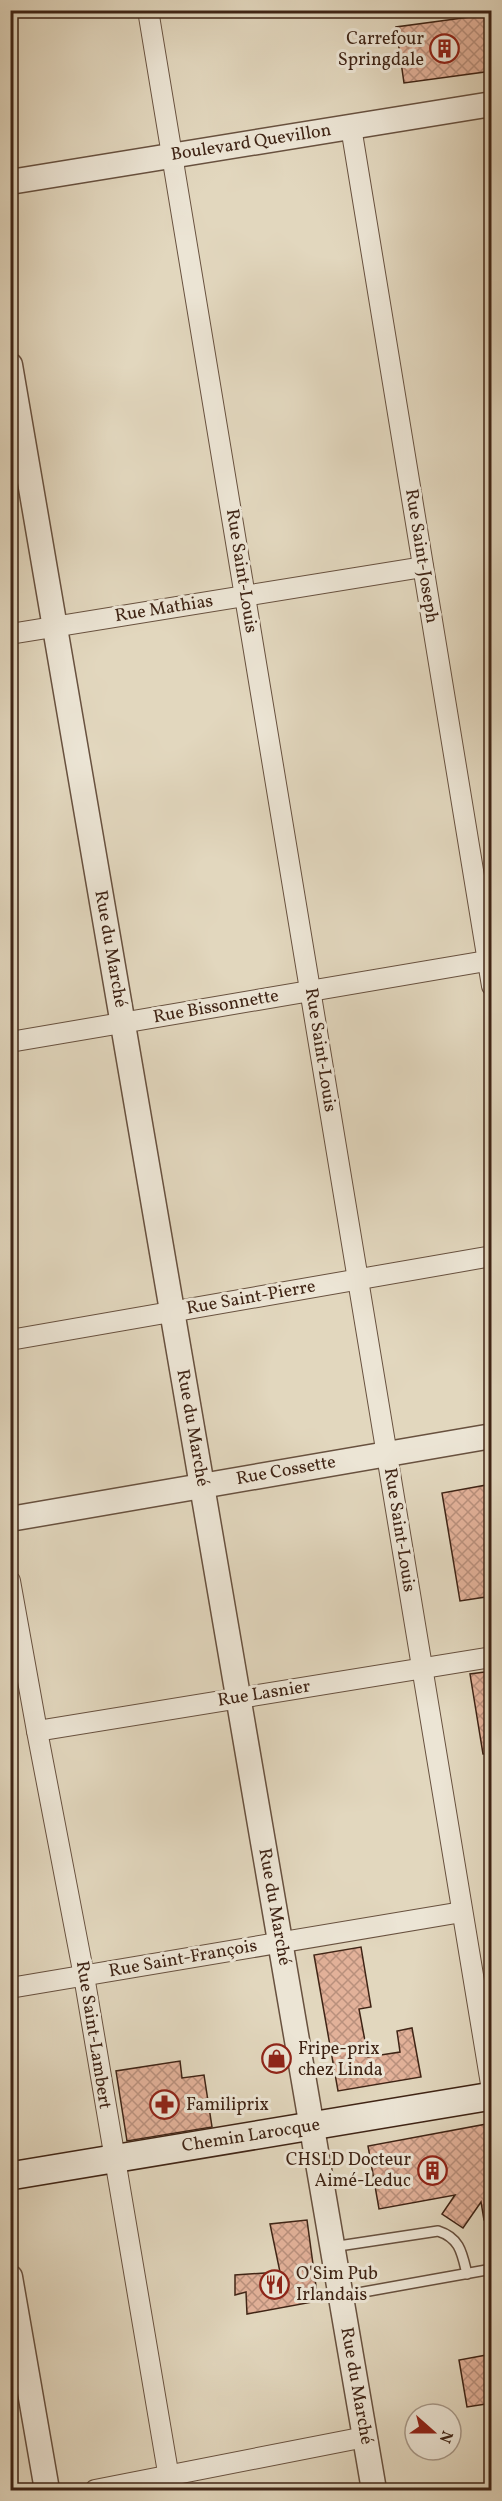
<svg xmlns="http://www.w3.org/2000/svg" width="502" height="2501" font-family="Vollkorn,serif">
<defs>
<pattern id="building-cross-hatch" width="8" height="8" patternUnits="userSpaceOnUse" patternTransform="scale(1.5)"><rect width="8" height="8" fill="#e2b199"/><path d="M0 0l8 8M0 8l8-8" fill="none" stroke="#b9907c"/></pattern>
</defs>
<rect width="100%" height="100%" fill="#e2d7be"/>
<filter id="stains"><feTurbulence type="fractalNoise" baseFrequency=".00333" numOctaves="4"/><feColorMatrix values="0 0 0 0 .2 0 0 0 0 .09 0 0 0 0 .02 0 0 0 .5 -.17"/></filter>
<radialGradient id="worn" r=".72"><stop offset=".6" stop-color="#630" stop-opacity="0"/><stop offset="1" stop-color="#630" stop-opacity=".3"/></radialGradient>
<g fill="url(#building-cross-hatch)" stroke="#3f2415" stroke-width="1.5">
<polygon points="492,14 492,71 404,83 396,27"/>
<polygon points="492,1484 492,1596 460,1601 442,1493"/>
<polygon points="492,1671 492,1753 483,1754 470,1674"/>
<polygon points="361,1947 371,2007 359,2009 368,2057 400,2052 397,2031 412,2028 421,2077 338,2091 314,1955"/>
<polygon points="180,2061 182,2078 204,2075 212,2127 127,2141 116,2071"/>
<polygon points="492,2123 492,2220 484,2220 481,2202 463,2228 442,2214 455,2195 379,2209 368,2146"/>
<polygon points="307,2220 318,2301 247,2314 246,2292 235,2295 235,2275 280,2272 270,2224"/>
<polygon points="492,2354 492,2403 467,2407 459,2360"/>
</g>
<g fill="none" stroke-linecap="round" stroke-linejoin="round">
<defs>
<g id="service">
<path d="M332,2247L438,2231C460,2238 462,2253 467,2274"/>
<polyline points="341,2296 492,2269"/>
<polyline points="10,2391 26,2383"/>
</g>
<g id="minor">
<polyline points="148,10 492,2090"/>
<polyline points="351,127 492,986"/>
<polyline points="10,634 423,567"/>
<polyline points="10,1042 492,960"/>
<polyline points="10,1340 492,1256"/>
<polyline points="10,1581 37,1731 84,1976 171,2490"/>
<polyline points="37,1731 492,1657"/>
<polyline points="10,1988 462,1912"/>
<polyline points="95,2490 365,2437"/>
</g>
<g id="tertiary">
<polyline points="10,182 492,104"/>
<polyline points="10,365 374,2490"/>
<polyline points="10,1519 492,1436"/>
<polyline points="10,2277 47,2490"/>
</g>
<polyline id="secondary" points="10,2176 492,2096"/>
</defs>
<use href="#service" stroke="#68513f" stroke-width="12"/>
<use href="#minor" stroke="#68513f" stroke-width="22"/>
<use href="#tertiary" stroke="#68513f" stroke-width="27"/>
<use href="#secondary" stroke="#3f2415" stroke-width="30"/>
<polyline stroke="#3f2415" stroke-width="3" stroke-dasharray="4.5 3" stroke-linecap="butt" points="490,2446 492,2445"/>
<use href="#service" stroke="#ece5d5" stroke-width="9"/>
<use href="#minor" stroke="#ece5d5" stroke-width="20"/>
<use href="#tertiary" stroke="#ece5d5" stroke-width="24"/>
<use href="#secondary" stroke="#ece5d5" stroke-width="27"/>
</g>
<defs>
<symbol id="building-ring" viewBox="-11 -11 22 22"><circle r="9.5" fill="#ece5d5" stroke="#8f2418" stroke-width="1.5"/><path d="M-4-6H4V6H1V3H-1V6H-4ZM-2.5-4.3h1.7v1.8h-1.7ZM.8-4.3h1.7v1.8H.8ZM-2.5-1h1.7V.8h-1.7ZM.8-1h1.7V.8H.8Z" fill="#8f2418"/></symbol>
<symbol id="shop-ring" viewBox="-11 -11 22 22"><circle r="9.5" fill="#ece5d5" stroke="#8f2418" stroke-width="1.5"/><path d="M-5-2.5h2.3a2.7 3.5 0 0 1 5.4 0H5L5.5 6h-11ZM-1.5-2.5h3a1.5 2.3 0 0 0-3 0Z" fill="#8f2418"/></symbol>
<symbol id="pharmacy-ring" viewBox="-11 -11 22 22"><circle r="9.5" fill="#ece5d5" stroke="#8f2418" stroke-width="1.5"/><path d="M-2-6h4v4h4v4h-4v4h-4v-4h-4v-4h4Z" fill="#8f2418"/></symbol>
<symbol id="restaurant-ring" viewBox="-11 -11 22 22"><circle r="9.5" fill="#ece5d5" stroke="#8f2418" stroke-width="1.5"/><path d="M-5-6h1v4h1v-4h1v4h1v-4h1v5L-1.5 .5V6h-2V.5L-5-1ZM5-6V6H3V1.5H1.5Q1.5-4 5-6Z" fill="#8f2418"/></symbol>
</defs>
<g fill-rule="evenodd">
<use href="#building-ring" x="428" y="32" width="33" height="33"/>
<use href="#shop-ring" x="260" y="2042" width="33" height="33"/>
<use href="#pharmacy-ring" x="148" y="2088" width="33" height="33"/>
<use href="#building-ring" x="416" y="2154" width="33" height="33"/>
<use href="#restaurant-ring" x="258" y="2268" width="33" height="33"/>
</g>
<g text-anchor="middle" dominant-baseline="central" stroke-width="6" stroke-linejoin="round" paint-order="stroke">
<g font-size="18" fill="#3f2415" stroke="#ece5d5" text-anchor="start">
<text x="424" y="39" text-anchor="end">Carrefour<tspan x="424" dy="21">Springdale</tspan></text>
<text x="298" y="2049">Fripe-prix<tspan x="298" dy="21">chez Linda</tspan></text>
<text x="186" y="2105">Familiprix</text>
<text x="411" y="2160" text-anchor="end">CHSLD Docteur<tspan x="411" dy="21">Aimé-Leduc</tspan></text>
<text x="296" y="2274">O'Sim Pub<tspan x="296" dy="21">Irlandais</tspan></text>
</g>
<g font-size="18" fill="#3f2415" stroke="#ece5d5">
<text transform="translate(251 143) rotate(-9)">Boulevard Quevillon</text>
<text transform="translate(421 556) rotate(81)">Rue Saint-Joseph</text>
<text transform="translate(241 571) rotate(81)">Rue Saint-Louis</text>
<text transform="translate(164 609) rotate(-9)">Rue Mathias</text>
<text transform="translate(110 949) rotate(80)">Rue du Marché</text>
<text transform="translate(216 1007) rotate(-10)">Rue Bissonnette</text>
<text transform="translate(320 1050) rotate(81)">Rue Saint-Louis</text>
<text transform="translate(251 1298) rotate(-10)">Rue Saint-Pierre</text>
<text transform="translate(192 1428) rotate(80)">Rue du Marché</text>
<text transform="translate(286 1471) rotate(-10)">Rue Cossette</text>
<text transform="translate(399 1530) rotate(81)">Rue Saint-Louis</text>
<text transform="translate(264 1694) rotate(-9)">Rue Lasnier</text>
<text transform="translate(274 1907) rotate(80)">Rue du Marché</text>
<text transform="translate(183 1959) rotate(-10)">Rue Saint-François</text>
<text transform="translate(93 2035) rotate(81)">Rue Saint-Lambert</text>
<text transform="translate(251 2136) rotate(-9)">Chemin Larocque</text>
<text transform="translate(356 2386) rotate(80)">Rue du Marché</text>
</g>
</g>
<rect width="502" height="2501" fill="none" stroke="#e2d7be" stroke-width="36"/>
<rect x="12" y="12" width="478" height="2477" fill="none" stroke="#3f2415" stroke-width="3"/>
<rect x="18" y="18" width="466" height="2465" fill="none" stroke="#3f2415" stroke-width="1.5"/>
<g transform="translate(433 2432) rotate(111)"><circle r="28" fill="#ece5d5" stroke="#a79888" stroke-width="1.5"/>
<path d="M0-4.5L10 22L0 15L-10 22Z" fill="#8f2418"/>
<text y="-9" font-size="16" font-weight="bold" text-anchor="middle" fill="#3f2415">N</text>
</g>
<rect width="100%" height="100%" filter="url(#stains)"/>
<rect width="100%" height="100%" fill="url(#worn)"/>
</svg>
